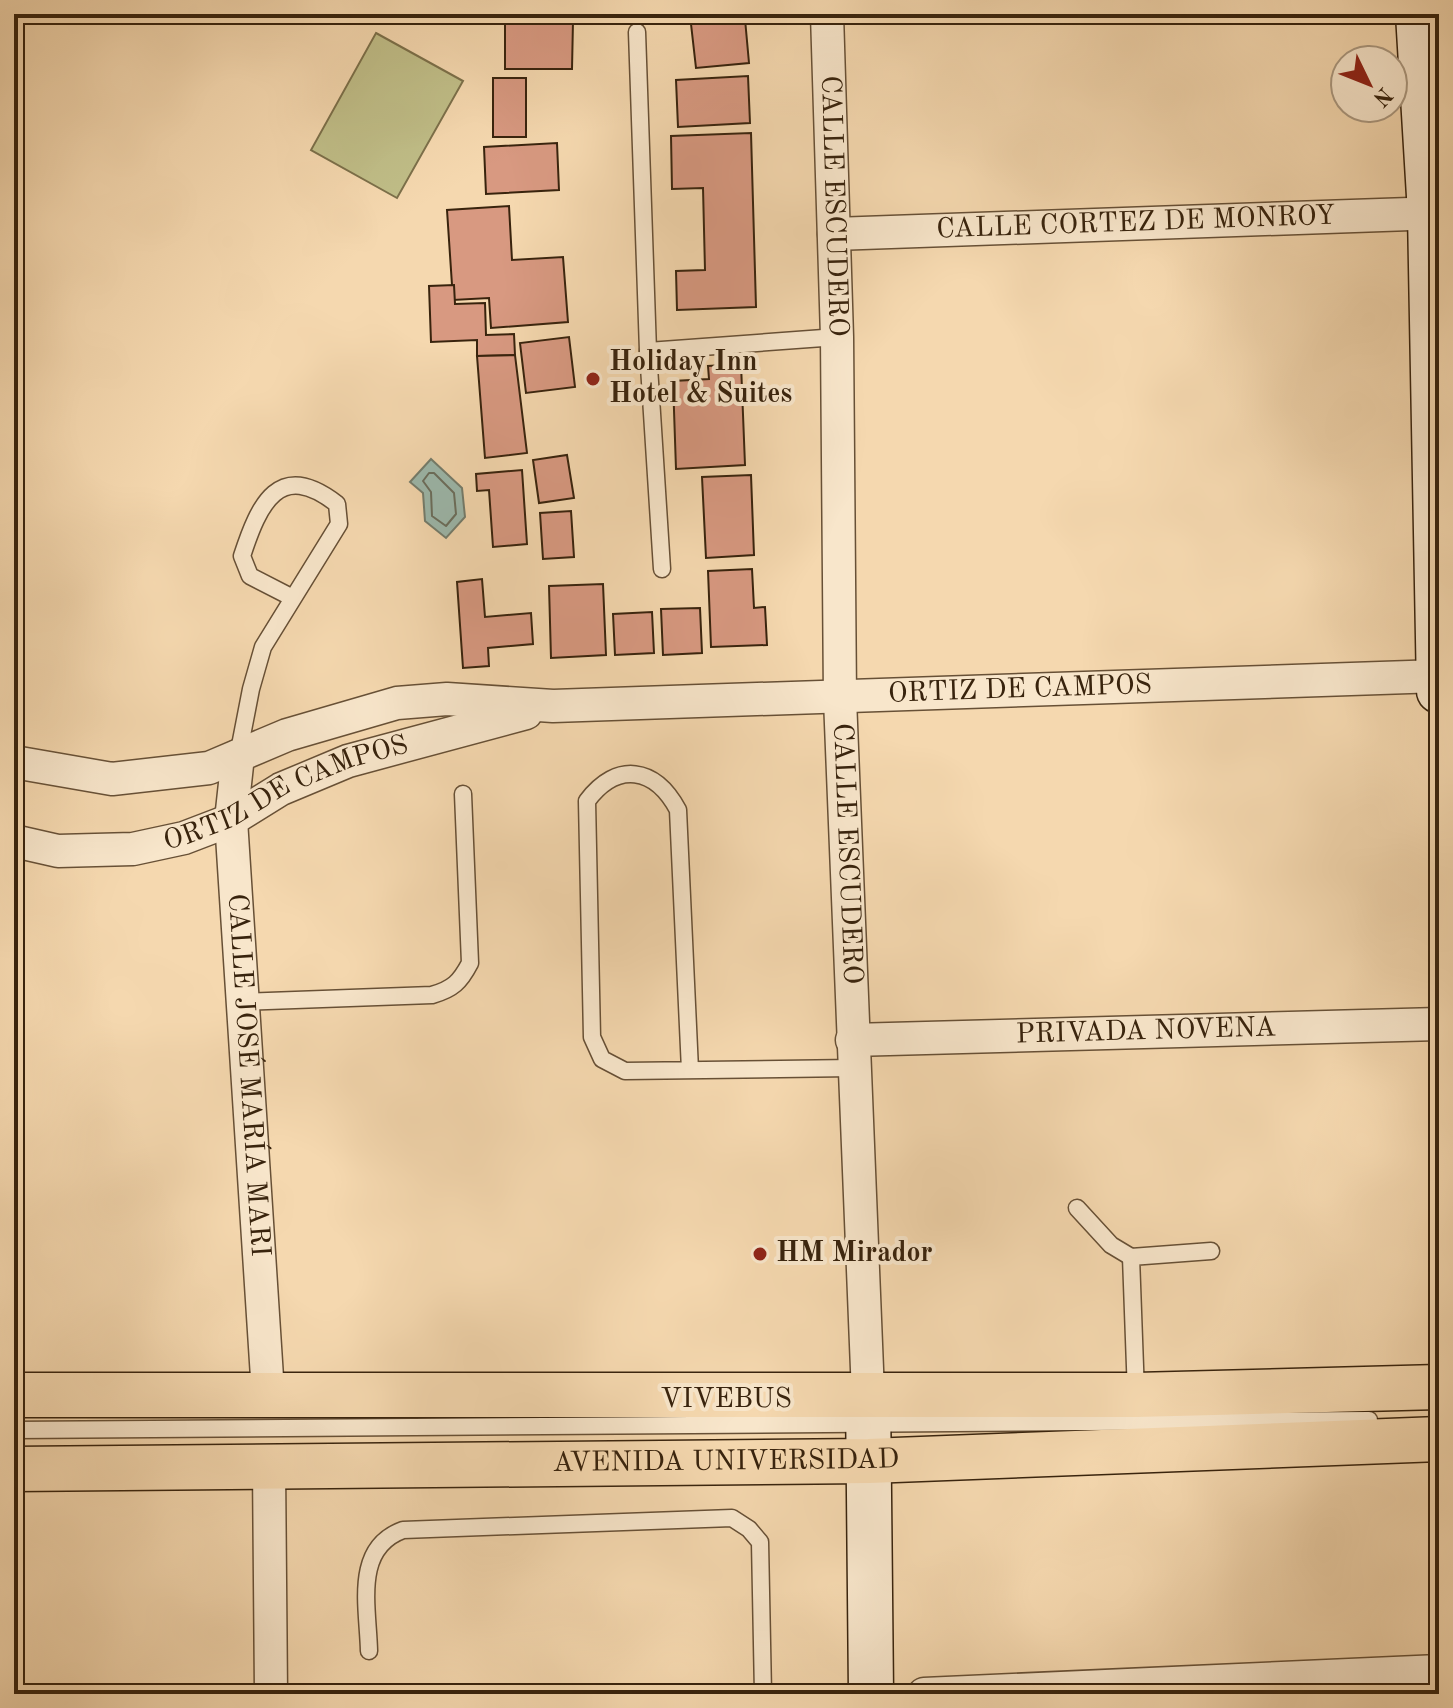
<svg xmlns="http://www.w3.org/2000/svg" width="1453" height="1708" font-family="'Old Standard TT',serif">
<rect width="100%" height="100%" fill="#f5d8af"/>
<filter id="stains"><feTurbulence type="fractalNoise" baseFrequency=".0025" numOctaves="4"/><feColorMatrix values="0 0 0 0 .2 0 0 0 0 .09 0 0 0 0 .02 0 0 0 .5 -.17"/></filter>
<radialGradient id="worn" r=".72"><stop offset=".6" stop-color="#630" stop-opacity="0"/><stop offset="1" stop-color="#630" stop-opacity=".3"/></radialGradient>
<polygon fill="#c0be88" stroke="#7c704a" stroke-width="2" points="376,33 463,81 397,198 311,150"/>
<polygon fill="#9cb9ad" stroke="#747d6d" stroke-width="2" points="431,459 462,488 465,517 446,538 425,521 423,493 410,482"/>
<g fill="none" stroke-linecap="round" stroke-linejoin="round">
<polygon stroke="#6a6e5d" stroke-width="2" points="429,473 434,473 454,493 456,514 446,526 432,516 431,492 423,481"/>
</g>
<g fill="#d89981" stroke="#38230d" stroke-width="2">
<polygon points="745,19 749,63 696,68 691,24"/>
<polygon points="505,21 573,21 572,69 505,69"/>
<polygon points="748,76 750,123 678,127 676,80"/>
<rect x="493" y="78" width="33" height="59"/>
<polygon points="751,133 756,307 677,310 676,271 705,270 703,188 672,189 671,136"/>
<polygon points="557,143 559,190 486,194 484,147"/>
<polygon points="509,206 512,260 563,257 568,322 491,328 489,298 453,300 447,210"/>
<polygon points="454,285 455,304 485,303 486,335 514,334 515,355 477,356 477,340 431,342 429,286"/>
<polygon points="569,337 575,387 526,393 520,343"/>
<polygon points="515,355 527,453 485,458 477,356"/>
<polygon points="741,364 745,465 676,469 673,381 709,379 708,366"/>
<polygon points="567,455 574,498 539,503 533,460"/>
<polygon points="522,470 527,544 493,547 489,490 477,491 476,474"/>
<polygon points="751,475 754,555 706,558 702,477"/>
<polygon points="571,511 574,557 543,559 540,513"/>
<polygon points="752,569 754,608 765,607 767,645 711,647 708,571"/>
<polygon points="482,579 485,617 531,613 533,644 488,648 489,666 463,668 457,582"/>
<polygon points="603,584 606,655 551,658 549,586"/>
<polygon points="700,608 702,653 663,655 661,609"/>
<polygon points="652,612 654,653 615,655 613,614"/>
</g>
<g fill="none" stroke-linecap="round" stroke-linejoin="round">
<defs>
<g id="lane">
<polyline points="637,32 648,351 662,569"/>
<polyline points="648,351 837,337"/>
<path d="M238,756L251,689L263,647L339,524L337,504C279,459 259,504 242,556L250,576L291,597"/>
<path d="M243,1002L432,995C453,989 460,982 470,963L463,794"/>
<path d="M690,1070L678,810C655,767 617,761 587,801L592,1037L602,1059L625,1071L853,1068"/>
<polyline points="1077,1208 1111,1245 1131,1257"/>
<polyline points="1136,1394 1131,1257 1211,1251"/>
<polyline points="14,1430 1369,1420"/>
<path d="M369,1651C368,1607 353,1548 403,1530L732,1518L749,1529L760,1542L763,1694"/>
</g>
<g id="street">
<path id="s1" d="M827,14L837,337L840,699L868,1394"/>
<path id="s2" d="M834,234L1439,213"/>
<path id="s3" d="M238,756L231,820L268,1393"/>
<path id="s4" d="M14,762L112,779L209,768L287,735L397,703L447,699L553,706L1439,676"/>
<path id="s5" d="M14,841L58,851L133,849L184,838L231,820L281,789L348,761L526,713"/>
<path id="s6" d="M852,1040L1439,1024"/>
<polyline points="269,1467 271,1694"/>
<polyline points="924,1694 1439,1671"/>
</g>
<g id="secondary">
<polyline points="1418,14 1430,213 1439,691"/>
<polyline points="868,1394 871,1694"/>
</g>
<g id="primary">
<polyline points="14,1395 1136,1395 1439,1387"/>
<path id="s7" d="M14,1469L869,1461L1439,1439"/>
</g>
</defs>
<use href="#lane" stroke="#675036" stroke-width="19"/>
<use href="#street" stroke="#675036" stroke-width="35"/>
<use href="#secondary" stroke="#38230d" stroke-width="47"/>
<use href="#primary" stroke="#38230d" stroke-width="47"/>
<use href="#lane" stroke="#f8e6cb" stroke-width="16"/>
<use href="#street" stroke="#f8e6cb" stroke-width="32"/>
<use href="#secondary" stroke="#f8e6cb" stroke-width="44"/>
<use href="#primary" stroke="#f5d8af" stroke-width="44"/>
</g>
<g fill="#8f2418" stroke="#f8e6cb" stroke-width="3">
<circle cx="593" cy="379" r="8"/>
<circle cx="760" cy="1254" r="8"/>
</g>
<g text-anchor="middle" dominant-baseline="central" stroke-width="8" stroke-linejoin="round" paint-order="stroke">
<g font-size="28" fill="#38230d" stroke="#f8e6cb">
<text stroke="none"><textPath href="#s1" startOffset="192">CALLE ESCUDERO</textPath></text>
<text stroke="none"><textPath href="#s2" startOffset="302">CALLE CORTEZ DE MONROY</textPath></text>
<text stroke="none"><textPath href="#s4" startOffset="1020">ORTIZ DE CAMPOS</textPath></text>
<text stroke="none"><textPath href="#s5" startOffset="284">ORTIZ DE CAMPOS</textPath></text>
<text stroke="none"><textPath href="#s1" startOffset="840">CALLE ESCUDERO</textPath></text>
<text stroke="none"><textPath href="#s6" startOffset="294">PRIVADA NOVENA</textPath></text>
<text stroke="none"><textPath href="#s3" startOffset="320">CALLE JOSÉ MARÍA MARI</textPath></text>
<text x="726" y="1400">VIVEBUS</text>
<text stroke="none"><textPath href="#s7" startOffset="712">AVENIDA UNIVERSIDAD</textPath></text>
</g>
<g font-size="28" font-weight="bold" fill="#38230d" stroke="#f8e6cb" text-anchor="start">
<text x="609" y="363">Holiday Inn<tspan x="609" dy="32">Hotel &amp; Suites</tspan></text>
<text x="776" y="1254">HM Mirador</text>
</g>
</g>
<rect width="1453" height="1708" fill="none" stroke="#f5d8af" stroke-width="48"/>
<rect x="16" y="16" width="1421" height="1676" fill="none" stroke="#38230d" stroke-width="4"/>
<rect x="24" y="24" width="1405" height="1660" fill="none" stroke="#38230d" stroke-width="2"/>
<g transform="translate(1369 84) rotate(133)"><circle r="38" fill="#f8e6cb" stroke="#ab987f" stroke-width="2"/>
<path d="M0-6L14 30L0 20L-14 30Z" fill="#8f2418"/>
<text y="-12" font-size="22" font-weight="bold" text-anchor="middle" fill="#38230d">N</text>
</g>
<rect width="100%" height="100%" filter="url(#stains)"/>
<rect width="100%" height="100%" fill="url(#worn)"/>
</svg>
